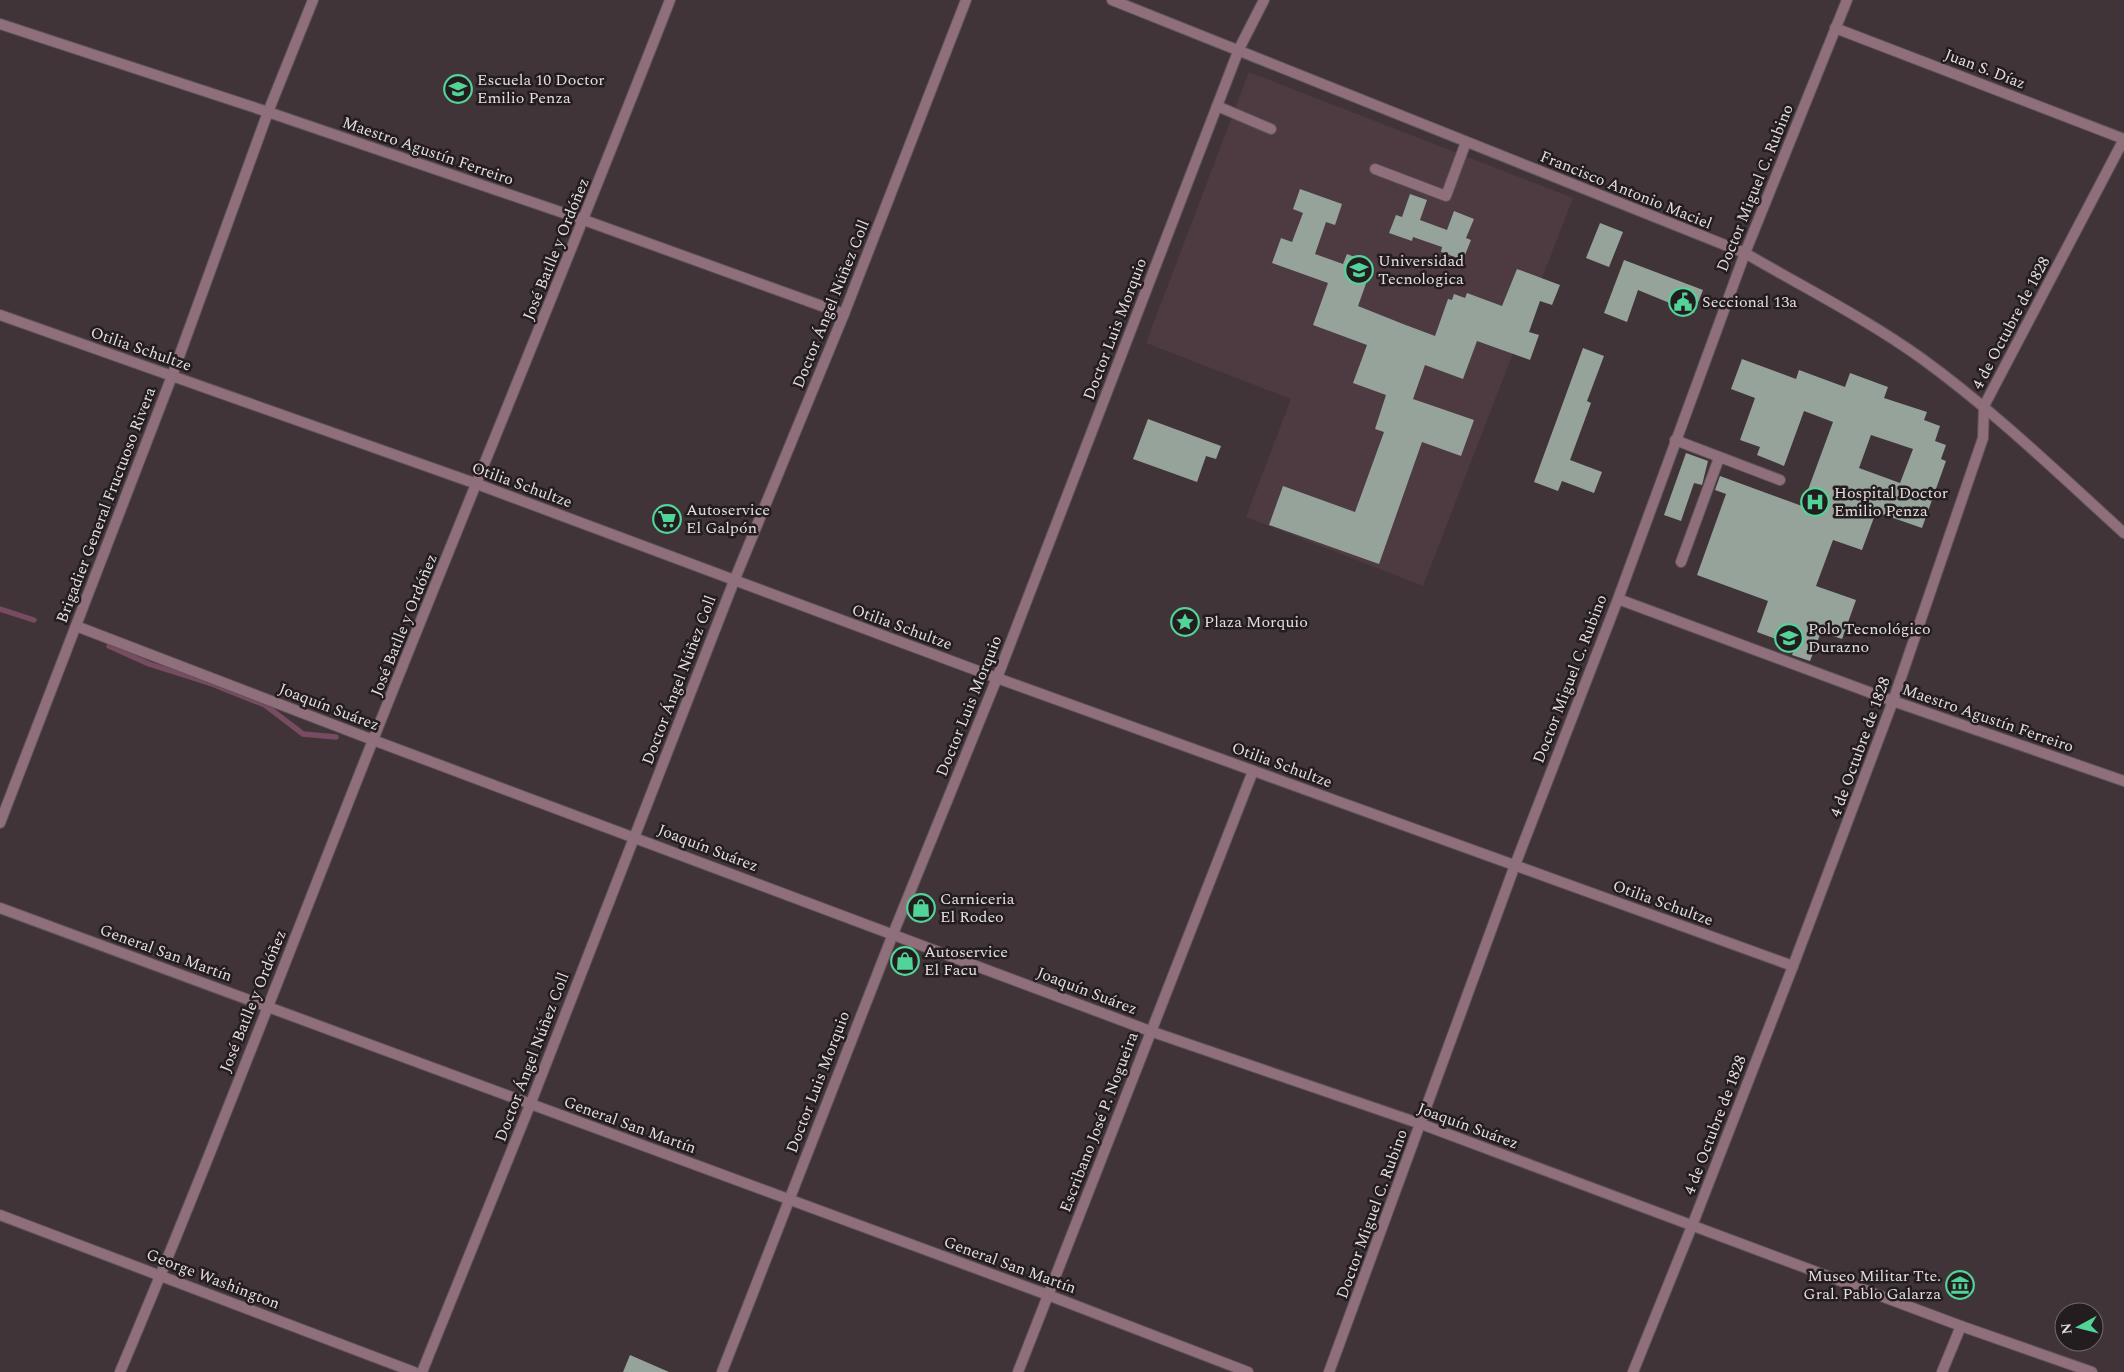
<svg xmlns="http://www.w3.org/2000/svg" width="2124" height="1372" font-family="Spectral,serif">
<rect width="100%" height="100%" fill="#403438"/>
<polygon fill="#4e3b42" points="1249,72 1573,198 1423,586 1246,517 1291,399 1146,343"/>
<g fill="none" stroke-linecap="round" stroke-linejoin="round">
<g stroke="#774b61" stroke-width="5.5">
<polyline points="0,609 34,620"/>
<polyline points="109,646 149,664 212,684 265,705 303,734 336,737"/>
</g>
</g>
<g fill="#95a39b" fill-rule="evenodd">
<polygon points="1300,189 1342,204 1335,225 1326,222 1315,254 1343,264 1347,254 1373,264 1358,306 1403,324 1435,336 1448,299 1452,300 1454,294 1465,298 1467,293 1502,306 1517,269 1560,285 1552,305 1540,301 1529,332 1539,335 1530,360 1477,341 1463,379 1425,365 1413,399 1474,420 1461,456 1422,442 1379,564 1269,525 1283,486 1355,512 1384,432 1375,429 1386,395 1353,383 1367,345 1313,325 1328,283 1272,263 1281,238 1292,242 1303,213 1293,209"/>
<polygon points="1410,194 1427,200 1420,220 1447,230 1454,211 1474,219 1466,238 1471,240 1463,260 1441,252 1442,247 1413,237 1412,241 1389,233 1396,215 1402,217"/>
<polygon points="1600,223 1623,232 1609,267 1586,258"/>
<polygon points="1624,260 1703,290 1694,313 1638,290 1627,322 1604,313"/>
<polygon points="1583,348 1604,356 1587,401 1591,403 1570,460 1602,472 1594,493 1562,481 1558,491 1534,482"/>
<path d="M1742,359L1796,379L1799,370L1845,387L1850,373L1888,387L1884,398L1927,412L1924,420L1940,426L1935,441L1946,445L1941,459L1946,461L1922,528L1876,512L1862,550L1833,540L1816,586L1856,600L1842,639L1821,632L1810,661L1792,655L1795,646L1757,632L1768,601L1697,575L1726,494L1715,490L1720,476L1802,506L1833,422L1804,411L1784,466L1757,455L1760,447L1740,440L1755,398L1731,389ZM1871,435L1913,449L1900,483L1859,468Z"/>
<polygon points="1148,419 1221,446 1216,459 1206,456 1197,482 1133,459"/>
<polygon points="1686,453 1708,461 1702,485 1694,483 1681,521 1664,515"/>
<polygon points="630,1355 669,1372 623,1372"/>
</g>
<g fill="none" stroke-linecap="round" stroke-linejoin="round">
<defs>
<g id="lane">
<polyline points="1217,106 1271,129"/>
<polyline points="1375,169 1446,196 1466,142"/>
<polyline points="1675,440 1780,480"/>
<polyline points="1681,562 1719,458"/>
</g>
<g id="street">
<path d="M1112,0L1745,253C1803,287 1865,318 1921,358C1993,410 2058,473 2124,533"/>
<polyline points="0,24 268,112 584,220 844,314"/>
<polyline points="1835,28 2124,139"/>
<polyline points="0,315 477,484 997,678 1793,966"/>
<polyline points="1618,599 1893,701 2124,781"/>
<polyline points="76,626 373,740 1150,1031 1421,1124 1961,1326 2092,1372"/>
<polyline points="0,823 172,376 268,112 313,0"/>
<polyline points="0,908 1048,1295 1248,1372"/>
<polyline points="0,1215 414,1372"/>
<path d="M120,1372C208,1164 288,954 371,745C470,496 573,249 670,0"/>
<polyline points="422,1372 530,1105 734,581 844,314 966,0"/>
<polyline points="722,1372 893,934 997,678 1239,49 1264,0"/>
<polyline points="1018,1372 1253,771"/>
<polyline points="1329,1372 1515,865 1618,599 1745,253 1847,0"/>
<polyline points="1633,1372 1692,1226 1793,966 1893,701 1983,438 1984,406 2124,139"/>
<polyline points="1942,1372 1961,1326"/>
</g>
</defs>
<use href="#lane" stroke="#5e5256" stroke-width="12"/>
<use href="#street" stroke="#5e5256" stroke-width="12"/>
<use href="#lane" stroke="#8e6f7b" stroke-width="10"/>
<use href="#street" stroke="#8e6f7b" stroke-width="10"/>
</g>
<defs>
<symbol id="school-ring" viewBox="-11 -11 22 22"><circle r="9.5" fill="#231d1f" stroke="#52d397" stroke-width="1.5"/><path d="M0-5L7-2L0 1L-7-2ZM-4 1L0 2.5L4 1V4Q0 6-4 4Z" fill="#52d397"/></symbol>
<symbol id="university-ring" viewBox="-11 -11 22 22"><circle r="9.5" fill="#231d1f" stroke="#52d397" stroke-width="1.5"/><path d="M0-5L7-2L0 1L-7-2ZM-4 1L0 2.5L4 1V4Q0 6-4 4Z" fill="#52d397"/></symbol>
<symbol id="civic-ring" viewBox="-11 -11 22 22"><circle r="9.5" fill="#231d1f" stroke="#52d397" stroke-width="1.5"/><path d="M-.6-6.5H3V-4.5H.6V-3L4-1V1h2V6H-6V1h2V-1L-.6-3ZM-1.2 2.5V6h2.4V2.5Z" fill="#52d397"/></symbol>
<symbol id="hospital-ring" viewBox="-11 -11 22 22"><circle r="9.5" fill="#231d1f" stroke="#52d397" stroke-width="1.5"/><path d="M-5-5h3v3.5h4V-5h3V5h-3V1.5h-4V5h-3Z" fill="#52d397"/></symbol>
<symbol id="supermarket-ring" viewBox="-11 -11 22 22"><circle r="9.5" fill="#231d1f" stroke="#52d397" stroke-width="1.5"/><path d="M-6-5.5h2.5l.6 2H6L4.5 2H-2.5L-4.4-4H-6ZM-1.5 3.2a1.3 1.3 0 1 0 .1 0ZM3 3.2a1.3 1.3 0 1 0 .1 0Z" fill="#52d397"/></symbol>
<symbol id="sight-ring" viewBox="-11 -11 22 22"><circle r="9.5" fill="#231d1f" stroke="#52d397" stroke-width="1.5"/><path d="M0-6L1.8-2.2L6-1.7L2.9 1.2L3.7 5.4L0 3.3L-3.7 5.4L-2.9 1.2L-6-1.7L-1.8-2.2Z" fill="#52d397"/></symbol>
<symbol id="shop-ring" viewBox="-11 -11 22 22"><circle r="9.5" fill="#231d1f" stroke="#52d397" stroke-width="1.5"/><path d="M-5-2.5h2.3a2.7 3.5 0 0 1 5.4 0H5L5.5 6h-11ZM-1.5-2.5h3a1.5 2.3 0 0 0-3 0Z" fill="#52d397"/></symbol>
<symbol id="museum-ring" viewBox="-11 -11 22 22"><circle r="9.5" fill="#231d1f" stroke="#52d397" stroke-width="1.5"/><path d="M0-6L6-3V-2H-6V-3ZM-5-1h2V3h-2ZM-1-1h2V3h-2ZM3-1h2V3H3ZM-6 4H6V6H-6Z" fill="#52d397"/></symbol>
</defs>
<g fill-rule="evenodd">
<use href="#school-ring" x="442" y="73" width="32" height="32"/>
<use href="#university-ring" x="1343" y="254" width="32" height="32"/>
<use href="#civic-ring" x="1667" y="286" width="32" height="32"/>
<use href="#hospital-ring" x="1799" y="486" width="32" height="32"/>
<use href="#supermarket-ring" x="651" y="503" width="32" height="32"/>
<use href="#sight-ring" x="1169" y="606" width="32" height="32"/>
<use href="#school-ring" x="1773" y="622" width="32" height="32"/>
<use href="#shop-ring" x="905" y="892" width="32" height="32"/>
<use href="#shop-ring" x="889" y="945" width="32" height="32"/>
<use href="#museum-ring" x="1944" y="1269" width="32" height="32"/>
</g>
<g text-anchor="middle" dominant-baseline="central" stroke-width="5" stroke-linejoin="round" paint-order="stroke">
<g font-size="16" fill="#e5dde0" stroke="#231d1f">
<text transform="translate(1985 69) rotate(21)">Juan S. Díaz</text>
<text transform="translate(428 151) rotate(19)">Maestro Agustín Ferreiro</text>
<text transform="translate(1755 188) rotate(-68)">Doctor Miguel C. Rubino</text>
<text transform="translate(1626 190) rotate(22)">Francisco Antonio Maciel</text>
<text transform="translate(556 249) rotate(-68)">José Batlle y Ordóñez</text>
<text transform="translate(831 304) rotate(-68)">Doctor Ángel Núñez Coll</text>
<text transform="translate(2011 323) rotate(-62)">4 de Octubre de 1828</text>
<text transform="translate(1115 329) rotate(-69)">Doctor Luis Morquio</text>
<text transform="translate(141 349) rotate(19)">Otilia Schultze</text>
<text transform="translate(522 485) rotate(20)">Otilia Schultze</text>
<text transform="translate(106 505) rotate(-69)">Brigadier General Fructuoso Rivera</text>
<text transform="translate(404 625) rotate(-68)">José Batlle y Ordóñez</text>
<text transform="translate(902 627) rotate(20)">Otilia Schultze</text>
<text transform="translate(1570 679) rotate(-69)">Doctor Miguel C. Rubino</text>
<text transform="translate(679 680) rotate(-69)">Doctor Ángel Núñez Coll</text>
<text transform="translate(969 706) rotate(-68)">Doctor Luis Morquio</text>
<text transform="translate(329 707) rotate(21)">Joaquín Suárez</text>
<text transform="translate(1988 718) rotate(19)">Maestro Agustín Ferreiro</text>
<text transform="translate(1860 747) rotate(-70)">4 de Octubre de 1828</text>
<text transform="translate(1282 765) rotate(20)">Otilia Schultze</text>
<text transform="translate(708 848) rotate(21)">Joaquín Suárez</text>
<text transform="translate(1663 903) rotate(20)">Otilia Schultze</text>
<text transform="translate(166 953) rotate(20)">General San Martín</text>
<text transform="translate(1087 991) rotate(21)">Joaquín Suárez</text>
<text transform="translate(253 1001) rotate(-68)">José Batlle y Ordóñez</text>
<text transform="translate(532 1057) rotate(-69)">Doctor Ángel Núñez Coll</text>
<text transform="translate(818 1082) rotate(-69)">Doctor Luis Morquio</text>
<text transform="translate(1099 1122) rotate(-69)">Escribano José P. Nogueira</text>
<text transform="translate(630 1125) rotate(20)">General San Martín</text>
<text transform="translate(1715 1125) rotate(-69)">4 de Octubre de 1828</text>
<text transform="translate(1468 1126) rotate(20)">Joaquín Suárez</text>
<text transform="translate(1372 1214) rotate(-70)">Doctor Miguel C. Rubino</text>
<text transform="translate(1010 1265) rotate(20)">General San Martín</text>
<text transform="translate(213 1279) rotate(21)">George Washington</text>
</g>
<g font-size="16" fill="#e5dde0" stroke="#231d1f" text-anchor="start">
<text x="477" y="80">Escuela 10 Doctor<tspan x="477" dy="18">Emilio Penza</tspan></text>
<text x="1378" y="261">Universidad<tspan x="1378" dy="18">Tecnologica</tspan></text>
<text x="1702" y="302">Seccional 13a</text>
<text x="1834" y="493">Hospital Doctor<tspan x="1834" dy="18">Emilio Penza</tspan></text>
<text x="686" y="510">Autoservice<tspan x="686" dy="18">El Galpón</tspan></text>
<text x="1204" y="622">Plaza Morquio</text>
<text x="1808" y="629">Polo Tecnológico<tspan x="1808" dy="18">Durazno</tspan></text>
<text x="940" y="899">Carniceria<tspan x="940" dy="18">El Rodeo</tspan></text>
<text x="924" y="952">Autoservice<tspan x="924" dy="18">El Facu</tspan></text>
<text x="1941" y="1276" text-anchor="end">Museo Militar Tte.<tspan x="1941" dy="18">Gral. Pablo Galarza</tspan></text>
</g>
</g>
<g transform="translate(2079 1327) rotate(263)"><circle r="24" fill="#231d1f" stroke="#716a6c"/>
<path d="M0-4L9 19L0 12L-9 19Z" fill="#52d397"/>
<text y="-8" font-size="14" font-weight="bold" text-anchor="middle" fill="#e5dde0">N</text>
</g>
</svg>
